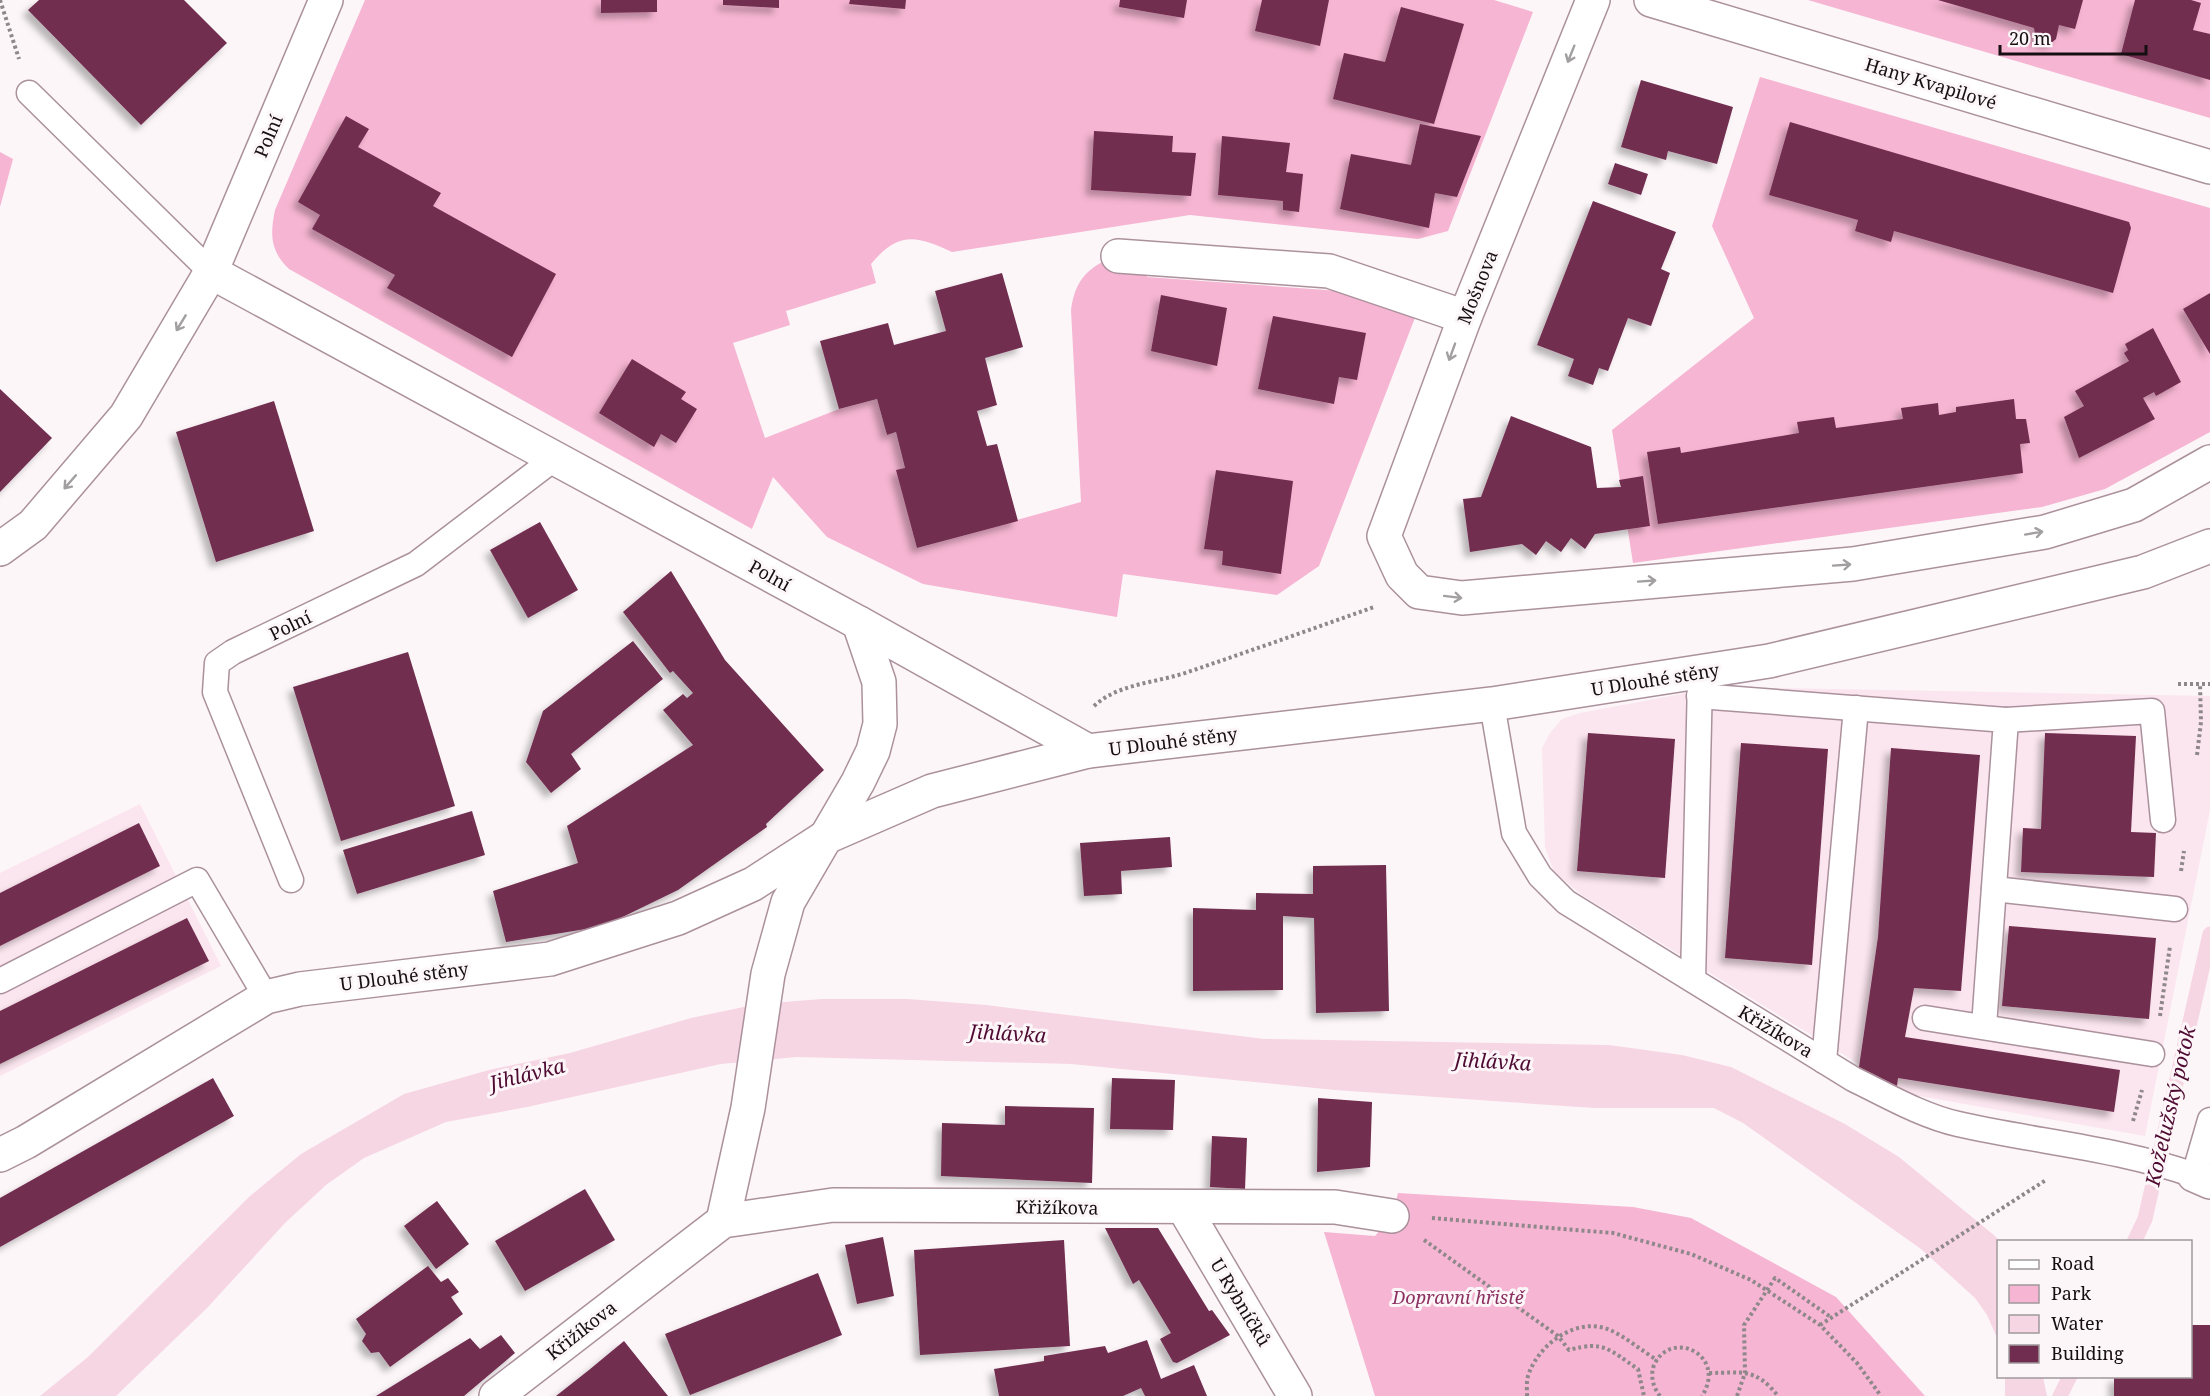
<svg xmlns="http://www.w3.org/2000/svg" width="2210" height="1396" font-family="'Noto Serif',serif">
<defs>
<filter id="shadow"><feDropShadow dx="-5.5" dy="5.5" stdDeviation="3" flood-color="#0004"/></filter>
</defs>
<rect width="100%" height="100%" fill="#fcf6f8"/>
<g fill="#fbe5ee">
<polygon points="1719,687 2210,696 2210,810 2145,1136 1908,1094 1582,895 1554,872 1545,847 1542,748 1550,733 1562,719 1580,713"/>
<polygon points="140,804 221,966 0,1076 0,873"/>
</g>
<g fill="#f6b5d2">
<path d="M365,0H1494L1533,12L1448,231L1418,239L1190,215L952,252C916,235 898,231 871,264L876,283L786,311L790,325L733,343L765,438L839,409L877,399L887,435L896,432L905,468L918,548L1081,502L1071,310C1077,263 1109,257 1150,249L1147,277L1423,297L1319,566L1277,595L1123,574L1117,617L923,584L827,537L773,477L752,529L289,269C270,251 270,234 275,210Z"/>
<polygon points="1808,0 2210,0 2210,118"/>
<polygon points="1760,77 2210,208 2210,432 2105,489 2042,507 1633,563 1612,430 1754,318 1712,226"/>
<polygon points="0,152 13,159 0,207"/>
<polygon points="1398,1193 1633,1207 1691,1218 1836,1297 1925,1396 1375,1396 1324,1232 1375,1236 1392,1216"/>
</g>
<g fill="#f7d6e4">
<polygon points="822,999 908,999 986,1005 1265,1039 1609,1045 1682,1055 1731,1067 1845,1124 1899,1157 1995,1236 1999,1241 1998,1340 1987,1315 1975,1298 1921,1249 1743,1123 1714,1108 1594,1108 1335,1090 1071,1064 796,1057 721,1064 527,1107 446,1122 364,1158 326,1185 285,1223 208,1307 116,1396 40,1396 88,1357 250,1196 301,1154 404,1094 489,1070 570,1053 691,1018 758,1004"/>
<polygon points="2005,1377 2043,1377 2047,1396 2005,1396"/>
</g>
<g fill="none" stroke-linecap="round" stroke-linejoin="round">
<g stroke="#f7d6e4" stroke-width="15">
<polyline points="2134,1242 2145,1219 2210,934"/>
<polyline points="2060,1396 2070,1376"/>
</g>
</g>
<g fill="#712d50" filter="url(#shadow)">
<polygon points="39,0 184,0 227,43 141,125 28,10"/>
<polygon points="601,0 657,0 657,12 601,13"/>
<polygon points="723,0 779,0 779,8 723,5"/>
<polygon points="850,0 906,0 905,9 849,4"/>
<polygon points="1120,0 1187,0 1184,18 1119,7"/>
<polygon points="1262,0 1329,0 1320,46 1255,31"/>
<polygon points="1938,0 2083,0 2075,29 2059,25 2056,39 2050,44 2036,40 2034,28"/>
<polygon points="2135,0 2191,0 2201,3 2193,30 2210,34 2210,80 2121,54"/>
<polygon points="1401,7 1464,24 1434,124 1333,99 1344,53 1385,62"/>
<polygon points="1641,80 1733,107 1717,164 1668,151 1666,160 1621,147"/>
<polygon points="346,116 369,129 358,147 441,193 433,206 556,274 512,357 387,288 395,275 312,229 320,215 298,202"/>
<polygon points="1790,122 2129,222 2131,228 2113,293 1894,231 1891,242 1855,231 1858,220 1769,195"/>
<polygon points="1420,124 1481,136 1457,197 1435,193 1429,228 1340,209 1351,154 1411,165"/>
<polygon points="1094,131 1173,136 1172,152 1196,153 1191,196 1091,190"/>
<polygon points="1222,136 1290,143 1286,172 1303,174 1299,212 1283,210 1283,201 1218,195"/>
<polygon points="1615,163 1648,174 1641,195 1608,184"/>
<polygon points="1593,201 1676,232 1661,269 1670,273 1651,326 1628,318 1608,371 1599,368 1593,385 1568,376 1574,359 1537,345"/>
<polygon points="1002,273 1023,347 985,358 997,405 977,411 987,446 997,444 1018,521 917,548 896,470 905,468 896,432 887,435 877,399 839,409 820,341 888,323 894,345 946,331 935,291"/>
<polygon points="2210,293 2210,354 2183,309"/>
<polygon points="1161,295 1227,308 1217,366 1151,351"/>
<polygon points="1273,316 1366,333 1357,380 1339,377 1334,404 1258,389"/>
<polygon points="2153,328 2181,382 2156,396 2154,392 2143,398 2155,419 2079,458 2064,417 2084,406 2075,391 2129,361 2124,353 2128,350 2125,344"/>
<polygon points="632,359 686,392 681,399 697,409 676,443 661,434 654,447 599,413"/>
<polygon points="0,389 52,438 0,492"/>
<polygon points="2014,399 2016,419 2026,419 2030,443 2020,444 2023,473 1658,524 1647,452 1680,447 1681,453 1799,433 1797,422 1834,417 1836,428 1903,419 1901,408 1938,403 1939,415 1956,412 1956,407"/>
<polygon points="274,401 314,531 216,562 176,432"/>
<polygon points="1511,416 1591,447 1597,488 1621,487 1619,480 1643,476 1650,526 1595,534 1585,549 1571,538 1561,552 1546,541 1536,555 1522,544 1470,552 1463,499 1481,497"/>
<polygon points="1216,470 1293,481 1281,574 1222,565 1223,551 1204,549"/>
<polygon points="540,522 578,590 528,618 490,550"/>
<polygon points="671,571 725,660 824,770 766,824 767,827 678,890 604,926 506,942 493,891 578,863 567,826 693,745 663,710 683,694 687,698 693,693 673,671 670,673 623,612"/>
<polygon points="633,641 663,679 571,754 581,769 551,793 526,762 543,711"/>
<polygon points="408,652 455,806 341,841 293,687"/>
<polygon points="1588,733 1675,739 1665,878 1577,871"/>
<polygon points="2045,733 2136,736 2131,832 2156,833 2154,877 2021,872 2023,828 2041,829"/>
<polygon points="1741,743 1828,749 1812,965 1725,958"/>
<polygon points="1891,748 1980,755 1961,991 1914,988 1905,1037 2120,1070 2114,1112 1898,1078 1897,1086 1859,1067 1878,937"/>
<polygon points="472,811 485,855 357,894 343,850"/>
<polygon points="139,823 160,866 0,946 0,893"/>
<polygon points="1170,837 1172,867 1121,871 1122,894 1084,896 1080,843"/>
<polygon points="1386,865 1389,1011 1316,1013 1314,918 1283,916 1283,990 1193,991 1193,908 1256,910 1256,893 1313,894 1313,866"/>
<polygon points="187,918 209,961 0,1064 0,1011"/>
<polygon points="2009,926 2156,938 2149,1019 2002,1006"/>
<polygon points="213,1078 234,1116 0,1247 0,1198"/>
<polygon points="1112,1078 1175,1080 1173,1130 1110,1129"/>
<polygon points="1318,1098 1372,1102 1370,1167 1317,1172"/>
<polygon points="1005,1106 1094,1108 1092,1183 941,1176 942,1123 1005,1125"/>
<polygon points="1212,1136 1247,1138 1245,1189 1210,1187"/>
<polygon points="585,1189 615,1240 525,1291 495,1241"/>
<polygon points="437,1201 469,1244 436,1269 404,1226"/>
<polygon points="1105,1228 1158,1228 1209,1311 1212,1310 1230,1335 1177,1363 1173,1362 1160,1339 1171,1333 1139,1280 1133,1284"/>
<polygon points="883,1237 894,1296 857,1304 845,1245"/>
<polygon points="1064,1240 1070,1346 920,1355 914,1250"/>
<polygon points="428,1266 441,1282 448,1278 459,1292 451,1297 463,1314 390,1367 379,1352 371,1353 362,1341 366,1334 356,1319"/>
<polygon points="818,1273 842,1335 690,1395 665,1334"/>
<polygon points="2190,1325 2210,1325 2210,1396 2114,1396 2114,1377 2190,1377"/>
<polygon points="501,1335 515,1353 464,1396 376,1396 470,1338 480,1349"/>
<polygon points="1147,1340 1161,1379 1194,1365 1207,1396 1145,1396 1141,1388 1123,1396 999,1396 994,1369 1044,1361 1044,1356 1105,1346 1108,1353"/>
<polygon points="624,1341 668,1396 556,1396 589,1370"/>
</g>
<g fill="none" stroke-linecap="round" stroke-linejoin="round">
<defs>
<g id="service">
<polyline points="29,93 211,272"/>
<polyline points="1699,696 2006,720 1984,1026"/>
<path d="M1492,704L1514,833L1540,876L1566,902L1853,1079C1886,1095 1922,1116 1958,1124C2037,1142 2117,1148 2194,1175L2210,1120"/>
<polyline points="2006,720 2152,711 2163,820"/>
<polyline points="291,880 215,692 217,663 233,652 416,564 555,458"/>
<polyline points="1994,889 2175,909"/>
<polyline points="1693,980 1700,680"/>
<polyline points="0,981 197,880 266,997"/>
<polyline points="1925,1018 2152,1054"/>
<polyline points="1824,1061 1856,708"/>
</g>
<g id="minor">
<polyline points="1593,0 1465,317 1384,536 1402,575 1419,592 1462,598 1853,564 2045,532 2134,505 2210,462"/>
<polyline points="1651,0 2210,167"/>
<polyline points="1118,256 1329,271 1465,317"/>
<polyline points="211,272 859,623"/>
<polyline points="0,549 33,525 126,416 211,272 326,0"/>
<polyline points="0,1155 26,1142 266,997 300,989 550,959 678,918 753,884 824,838 932,791 1088,751 1492,704 1769,661 2143,572 2210,546"/>
<polyline points="2194,1175 2210,1182"/>
<polyline points="1184,1208 1295,1396"/>
<polyline points="723,1221 748,1108 768,974 788,902 858,782 873,751 880,724 879,682 859,623 1088,751"/>
<polyline points="496,1396 723,1221 833,1205 1335,1207 1392,1216"/>
</g>
</defs>
<use href="#service" stroke="#ab919c" stroke-width="27"/>
<use href="#minor" stroke="#ab919c" stroke-width="36"/>
<g stroke="#8f888b" stroke-width="4" stroke-dasharray="3 3" stroke-linecap="butt">
<polyline points="0,0 19,59"/>
<polyline points="2178,684 2210,684"/>
<path d="M1094,706C1119,683 1157,683 1188,672C1250,651 1312,629 1374,607"/>
<polyline points="2197,755 2201,722 2200,684"/>
<polyline points="2181,871 2184,851"/>
<polyline points="2160,1016 2170,946"/>
<polyline points="2133,1121 2142,1090"/>
<polyline points="1432,1218 1613,1233 1691,1254 1751,1280 1820,1325 1857,1363 1881,1396"/>
<path d="M1424,1240L1558,1336L1569,1350C1605,1340 1609,1350 1638,1369L1644,1396"/>
<polyline points="1820,1325 2046,1180"/>
<path d="M1709,1373C1742,1373 1755,1367 1778,1396"/>
<path d="M1527,1396C1527,1389 1526,1380 1529,1373C1540,1343 1578,1316 1610,1330C1626,1337 1642,1351 1657,1360"/>
<path d="M1660,1396C1653,1387 1650,1376 1654,1365C1671,1328 1728,1355 1702,1396"/>
<polyline points="1737,1396 1745,1373 1744,1325 1775,1278 1832,1318"/>
</g>
<use href="#service" stroke="#fff" stroke-width="24"/>
<use href="#minor" stroke="#fff" stroke-width="33"/>
</g>
<defs><path id="oneway-shaft" d="M-6 0H5M1.5-3L5.5 0L1.5 3" fill="none" stroke-width="1.6" stroke-linecap="round" stroke-linejoin="round" transform="scale(1.5)"/></defs>
<g stroke="#a29fa0">
<use href="#oneway-shaft" transform="translate(1571 54) rotate(112)"/>
<use href="#oneway-shaft" transform="translate(181 323) rotate(121)"/>
<use href="#oneway-shaft" transform="translate(1452 352) rotate(110)"/>
<use href="#oneway-shaft" transform="translate(70 482) rotate(131)"/>
<use href="#oneway-shaft" transform="translate(2034 533) rotate(-10)"/>
<use href="#oneway-shaft" transform="translate(1842 565) rotate(-4)"/>
<use href="#oneway-shaft" transform="translate(1647 581) rotate(-4)"/>
<use href="#oneway-shaft" transform="translate(1453 597) rotate(7)"/>
</g>
<g text-anchor="middle" dominant-baseline="central" stroke-width="6" stroke-linejoin="round" paint-order="stroke">
<g font-size="18" fill="#170e12" stroke="#fcf6f8">
<text transform="translate(1931 83) rotate(17)">Hany Kvapilové</text>
<text transform="translate(268 136) rotate(-67)">Polní</text>
<text transform="translate(1477 287) rotate(-68)">Mošnova</text>
<text transform="translate(770 575) rotate(29)">Polní</text>
<text transform="translate(290 625) rotate(-26)">Polní</text>
<text transform="translate(1655 679) rotate(-9)">U Dlouhé stěny</text>
<text transform="translate(1173 741) rotate(-7)">U Dlouhé stěny</text>
<text transform="translate(404 976) rotate(-7)">U Dlouhé stěny</text>
<text transform="translate(1776 1031) rotate(31)">Křižíkova</text>
<text transform="translate(1057 1207) rotate(1)">Křižíkova</text>
<text transform="translate(1241 1302) rotate(59)">U Rybníčků</text>
<text transform="translate(581 1330) rotate(-38)">Křižíkova</text>
</g>
<g font-size="18" font-style="italic" fill="#8b3061" stroke="#fcf6f8">
<text x="1458" y="1297">Dopravní hřistě</text>
</g>
<g font-size="20" font-style="italic" fill="#4f0a32" stroke="#fcf6f8">
<text transform="translate(1008 1033) rotate(3)">Jihlávka</text>
<text transform="translate(1493 1061) rotate(3)">Jihlávka</text>
<text transform="translate(527 1074) rotate(-14)">Jihlávka</text>
<text transform="translate(2170 1106) rotate(-77)">Koželužský potok</text>
</g>
</g>
<rect x="1997" y="1240" width="195" height="138" fill="#fcf6f8" stroke="#a0999c" stroke-width="1.5"/>
<rect x="2009" y="1260" width="30" height="9" fill="#ffffff" stroke="#a0999c" stroke-width="1.5"/>
<text x="2051" y="1270" font-size="18" fill="#170e12">Road</text>
<rect x="2009" y="1285" width="30" height="18" fill="#f6b5d2" stroke="#a0999c" stroke-width="1.5"/>
<text x="2051" y="1300" font-size="18" fill="#170e12">Park</text>
<rect x="2009" y="1315" width="30" height="18" fill="#f7d6e4" stroke="#a0999c" stroke-width="1.5"/>
<text x="2051" y="1330" font-size="18" fill="#170e12">Water</text>
<rect x="2009" y="1345" width="30" height="18" fill="#712d50" stroke="#a0999c" stroke-width="1.5"/>
<text x="2051" y="1360" font-size="18" fill="#170e12">Building</text>
<path d="M2000 45v9h146v-9" fill="none" stroke="#170e12" stroke-width="3"/>
<text x="2009" y="45" font-size="18" fill="#170e12" stroke="#fcf6f8" stroke-width="4.5" paint-order="stroke">20 m</text>
</svg>
